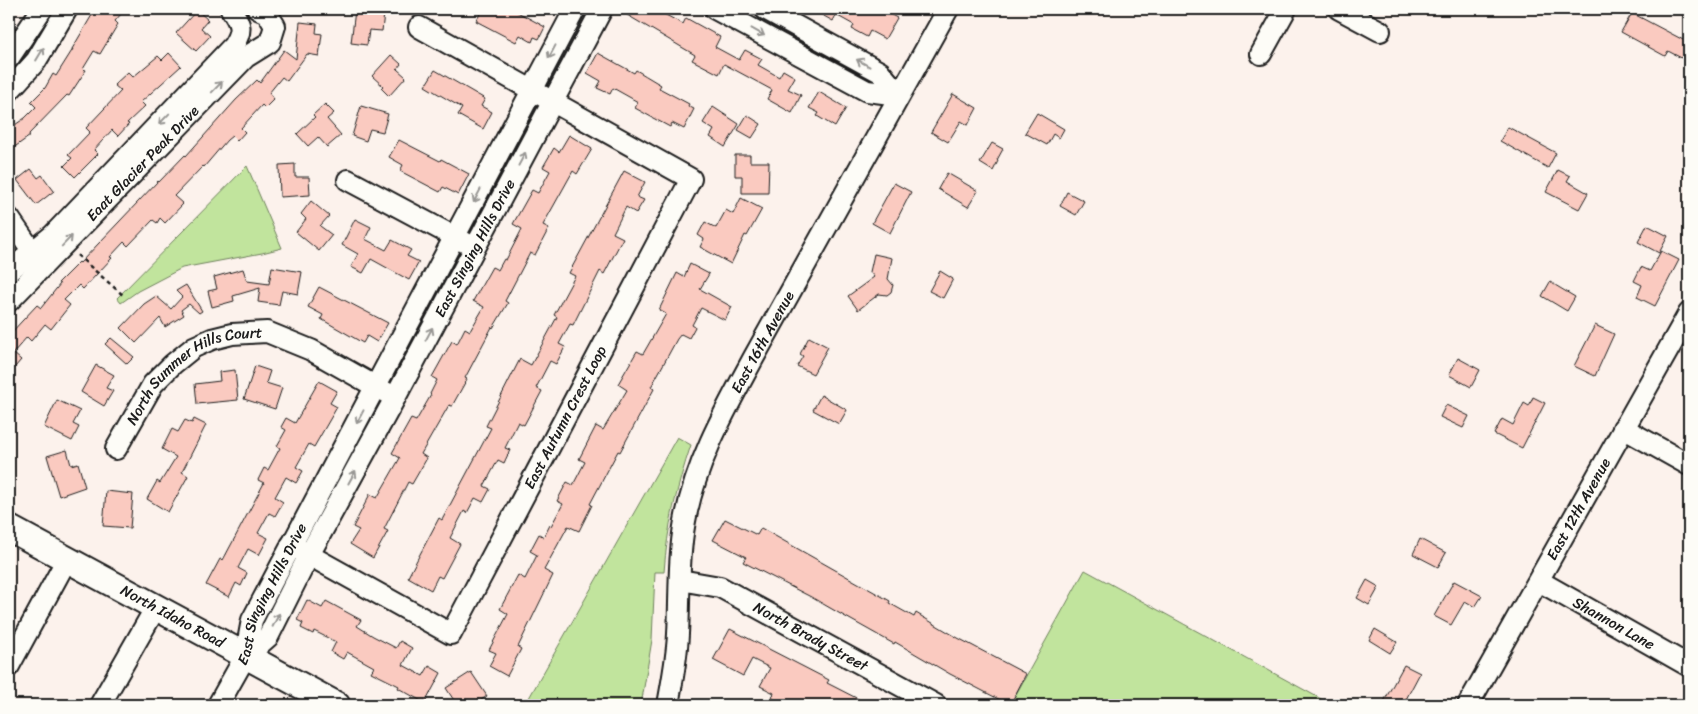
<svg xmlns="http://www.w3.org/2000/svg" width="1698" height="714" font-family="Sriracha,sans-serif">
<rect width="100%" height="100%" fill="#fcf2ec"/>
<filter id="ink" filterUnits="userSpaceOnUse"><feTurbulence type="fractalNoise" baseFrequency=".02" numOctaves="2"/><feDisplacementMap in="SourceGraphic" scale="10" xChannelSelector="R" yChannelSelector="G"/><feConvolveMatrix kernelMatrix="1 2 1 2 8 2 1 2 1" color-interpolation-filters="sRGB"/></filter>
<g filter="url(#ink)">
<g fill="#c1e49d" stroke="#6e805c">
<polygon points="247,166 282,248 262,253 182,268 138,291 121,303 117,298"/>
<path d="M677,437L691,445C677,486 667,528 664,572H655L652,640L641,705H525Z"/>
<polygon points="1085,570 1332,705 1010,705"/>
</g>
<g fill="#facac0" stroke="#1c1c1c">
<polygon points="97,9 115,9 121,14 115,21 118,24 100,54 94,51 83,69 86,70 69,96 67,95 29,134 30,136 9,151 9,129 25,118 36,107 31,102 45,88 53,74 56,76 73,49 72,49 92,15"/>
<polygon points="483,9 512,9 545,27 539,39 534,37 532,42 520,35 516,42 476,21"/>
<polygon points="617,9 664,9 662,13 683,24 686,18 720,37 715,47 739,60 745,50 762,59 758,65 779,77 783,70 795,77 788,89 801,95 792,113 767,99 772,90 724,64 719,74 692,60 695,55"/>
<polygon points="811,9 880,9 897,18 885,39 870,31 867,37 852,29 854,25 836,15 833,21"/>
<polygon points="197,10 208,20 201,28 210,36 196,51 176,33"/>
<polygon points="355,10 384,13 382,31 369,30 367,45 351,43"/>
<polygon points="1632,13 1689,43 1689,62 1668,51 1665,56 1621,32"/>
<polygon points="300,22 317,24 316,33 322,34 319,56 307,54 287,81 282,77 269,93 274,99 265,108 262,105 241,128 245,132 237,141 232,136 227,140 204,167 203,166 174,196 183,204 165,223 160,218 157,223 153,220 128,246 124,242 110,257 112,258 83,289 79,285 64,300 70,305 51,329 45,324 31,341 27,337 13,353 21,360 9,374 9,335 37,305 41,308 60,284 58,283 79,262 80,263 158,181 159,182 185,155 186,156 236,100 257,80 260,83 284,50 296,59"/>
<polygon points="169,53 181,66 141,102 145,106 127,123 129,124 118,136 112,130 94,150 98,154 75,177 64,166 72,158 68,155 90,132 86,128 121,91 114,85 128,72 133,77 158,56 162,60"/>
<polygon points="598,53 634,73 636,70 661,85 659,88 689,104 688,106 694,109 684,129 672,123 670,127 653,118 635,108 638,102 613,88 610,94 597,88 601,81 587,73"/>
<polygon points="391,55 401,64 397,69 406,77 389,96 381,88 383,86 372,76"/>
<polygon points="435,70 485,99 481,106 492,112 483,129 458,115 462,108 425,86"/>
<polygon points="819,92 846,108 835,127 817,116 819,113 809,108"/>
<polygon points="953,94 977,108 968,125 961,121 948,142 931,132"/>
<polygon points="325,104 334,113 327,119 341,135 327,147 318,137 308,146 297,134 315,117 313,115"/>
<polygon points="361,106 388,114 383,132 370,129 366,141 352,136"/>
<polygon points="713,107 739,124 725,147 710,137 714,130 703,123"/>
<polygon points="1037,113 1064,129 1059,138 1053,134 1047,145 1025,133"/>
<polygon points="747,115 761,124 752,138 738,130"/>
<polygon points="1508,127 1556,153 1548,168 1500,141"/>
<polygon points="569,135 592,149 577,174 573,171 543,225 549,228 535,255 530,253 505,301 508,303 493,328 492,327 465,378 467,379 452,406 449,405 421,454 427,458 412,484 408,482 384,529 388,531 373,558 350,544 359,530 353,527 370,494 377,498 400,458 392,453 411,419 416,421 431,395 430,394 437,380 432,377 452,341 457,344 465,328 470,331 484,307 473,301 492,267 498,270 504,259 506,260 522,229 513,224 532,190 538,193 550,171 543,167 554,148 559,152"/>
<polygon points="399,140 440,161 441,159 469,174 458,195 443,187 440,192 400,171 403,165 389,157"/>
<polygon points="992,143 1003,149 997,160 998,161 993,171 980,163"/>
<polygon points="735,155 750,155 750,162 769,162 768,193 742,193 742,176 735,176"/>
<polygon points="295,164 295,177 309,177 310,195 280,197 279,165"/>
<polygon points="31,169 38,178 42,175 54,191 36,205 17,180"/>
<polygon points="1558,170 1570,176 1567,181 1588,193 1579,209 1546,192"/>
<polygon points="624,171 645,182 637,197 644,200 636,213 626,207 613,233 623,238 604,274 600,271 573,325 570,324 559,344 565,347 556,364 550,361 536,388 542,391 524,425 518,422 505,448 510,450 504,463 498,460 484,486 490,489 483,502 475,498 467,513 464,511 450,538 460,544 442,578 438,576 431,590 408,577 439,518 442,520 491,428 486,426 520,359 531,365 557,317 554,315 575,276 569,273"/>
<polygon points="947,173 978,191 968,207 938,189"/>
<polygon points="894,183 911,192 890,233 872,223"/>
<polygon points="1067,192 1084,201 1076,215 1060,206"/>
<polygon points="741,198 762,209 747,236 745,235 731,264 700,247 704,239 698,235 705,222 716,228 726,210 733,214"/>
<polygon points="311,201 329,216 320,226 332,235 319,251 296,232 306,219 301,214"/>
<polygon points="355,219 371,227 365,239 386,250 392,240 411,250 407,256 419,262 409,280 371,259 363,273 351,267 358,254 342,245"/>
<polygon points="1647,225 1668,236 1659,253 1638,242"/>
<polygon points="1661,251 1679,260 1655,306 1637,297 1642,285 1634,281 1641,267 1650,271"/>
<polygon points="874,254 892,258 888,279 893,285 891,292 887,295 879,294 858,310 848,296 874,277 870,272"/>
<polygon points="690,264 709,274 700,289 732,307 725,320 701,308 692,325 695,327 689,338 681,334 677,339 651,387 654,389 620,452 618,451 590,504 592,505 579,531 568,526 544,570 553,575 518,647 521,649 507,676 489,666 496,653 489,650 508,614 500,609 518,575 525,579 537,555 530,551 539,534 544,537 550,525 551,526 563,504 557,501 567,482 573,485 585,462 579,459 596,426 603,430 627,390 618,384 637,351 643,354 666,314 659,310 677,273 684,277"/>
<polygon points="272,267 302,272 298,294 282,291 279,305 258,302 260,288 233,296 234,301 212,307 208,291 217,289 214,277 243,269 247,281 269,284"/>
<polygon points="940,271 953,279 943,298 929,291"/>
<polygon points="1550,282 1575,297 1567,311 1542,296"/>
<polygon points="186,285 202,311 199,313 189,304 181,310 184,315 165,327 160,318 136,343 121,328 144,304 156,296 171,309 182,297 176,291"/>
<polygon points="319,287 388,323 377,342 367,336 363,343 321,319 323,315 308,307"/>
<polygon points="1595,325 1614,334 1595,376 1574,366"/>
<polygon points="809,337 828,347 813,374 797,366 803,356 800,354"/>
<polygon points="111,338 134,357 127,364 105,344"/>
<polygon points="1458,358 1480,370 1471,387 1449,375"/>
<polygon points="96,365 114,375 106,388 113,391 104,406 81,392"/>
<polygon points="255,366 270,371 266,383 282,388 275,409 244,399"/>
<polygon points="235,370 238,400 197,404 195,384 220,381 219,372"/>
<polygon points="319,381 337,391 330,403 337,407 314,447 309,444 296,467 303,471 296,483 286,477 275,497 283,502 275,516 269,513 258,533 268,538 259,555 248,549 238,568 247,573 241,586 236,583 229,597 206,585 220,559 223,560 264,483 258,480 264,468 268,470 280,448 277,446 286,430 281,427 286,418 295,423"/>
<polygon points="821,395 847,410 839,424 813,410"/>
<polygon points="1533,397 1545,403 1522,448 1494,434 1502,419 1513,425 1524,403 1529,406"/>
<polygon points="57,400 80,411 73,424 79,427 72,441 44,427"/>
<polygon points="1446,405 1469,416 1463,428 1440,417"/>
<polygon points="194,419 206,425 182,472 188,476 168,512 147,499 157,481 160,483 176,457 162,449 172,429 178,432 185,420 192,423"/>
<polygon points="67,450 71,465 78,463 85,487 59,496 47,456"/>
<polygon points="106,491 133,494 130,528 103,526"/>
<polygon points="725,519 757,535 761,528 890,601 889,603 914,617 916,613 958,638 1026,674 1010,705 950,674 895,642 894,644 844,616 811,597 743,562 746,557 713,540"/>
<polygon points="1420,539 1446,553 1438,567 1413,554"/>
<polygon points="1367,580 1379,587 1369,605 1357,598"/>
<polygon points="1454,581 1482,596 1475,607 1465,601 1451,625 1434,616"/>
<polygon points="307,600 322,608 326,601 361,620 357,626 373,636 396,648 400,641 412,648 403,665 423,676 429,666 441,673 425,703 398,688 399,686 371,672 374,667 347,652 343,659 331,652 336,642 314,631 313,634 301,628 303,623 297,620"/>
<polygon points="730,629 829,680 827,683 870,705 786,705 772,698 774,693 760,686 770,668 752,659 743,676 713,660"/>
<polygon points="1375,629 1397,642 1390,653 1369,640"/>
<polygon points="1404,665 1420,673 1403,705 1382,705"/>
<polygon points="471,672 487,696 474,705 457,705 446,688"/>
</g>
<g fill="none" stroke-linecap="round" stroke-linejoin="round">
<defs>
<g id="minor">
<polyline points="715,9 867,91 899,95"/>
<polyline points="765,9 880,72 899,95"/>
<polyline points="1339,9 1380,31"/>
<polyline points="1261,54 1286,9"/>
<polyline points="9,58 42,9"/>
<polyline points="9,91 36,61 67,9"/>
<polyline points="348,180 466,243"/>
<polyline points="9,218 40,263"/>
<path d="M9,271L53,235L233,46C243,30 241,24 231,9"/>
<path id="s1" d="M9,301L246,57L270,42L275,26L267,13L258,9"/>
<polyline points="1623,428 1689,465"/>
<path id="s2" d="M116,449L153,384L173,364L194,347L212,339L232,334L267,332L311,350L387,393"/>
<path id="s3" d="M291,545L451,634L691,179L419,27"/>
<path id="s4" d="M680,580L720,587L936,705"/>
<path id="s5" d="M1539,581L1689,666"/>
<path id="s6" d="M245,657L268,637L309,555L395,398L602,9"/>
<polyline points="9,666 67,559"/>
<polyline points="100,705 156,607"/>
<path id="s7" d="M218,705L245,657L252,620L575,9"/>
<path id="s8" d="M668,705C672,682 677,658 678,634C680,596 678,558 685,521C696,461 726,409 754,357L948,9"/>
<path id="s9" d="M1468,705L1689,313"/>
</g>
<g id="major">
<path id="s10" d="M9,528L337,705"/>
</g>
</defs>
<use href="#minor" stroke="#1c1c1c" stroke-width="24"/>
<use href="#major" stroke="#1c1c1c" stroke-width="29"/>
<polyline stroke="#1c1c1c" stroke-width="2.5" stroke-dasharray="4 4" stroke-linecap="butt" points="77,255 124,296"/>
<use href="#minor" stroke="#fdfcf7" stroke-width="20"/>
<use href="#major" stroke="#fdfcf7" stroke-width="25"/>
</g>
<defs><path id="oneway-shaft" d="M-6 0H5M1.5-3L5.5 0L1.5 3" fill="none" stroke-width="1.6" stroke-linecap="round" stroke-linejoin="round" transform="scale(1.25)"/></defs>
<g stroke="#989794">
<use href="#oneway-shaft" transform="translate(758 32) rotate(29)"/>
<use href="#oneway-shaft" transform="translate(552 52) rotate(118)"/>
<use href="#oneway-shaft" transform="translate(40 54) rotate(-59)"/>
<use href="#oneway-shaft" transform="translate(863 63) rotate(-151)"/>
<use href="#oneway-shaft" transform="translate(217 87) rotate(-46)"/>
<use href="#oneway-shaft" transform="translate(164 119) rotate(134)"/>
<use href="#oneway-shaft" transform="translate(522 159) rotate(-62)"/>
<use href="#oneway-shaft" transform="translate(477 196) rotate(118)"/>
<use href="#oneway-shaft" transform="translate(67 241) rotate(-46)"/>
<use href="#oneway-shaft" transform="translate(429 334) rotate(-62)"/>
<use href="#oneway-shaft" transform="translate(360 417) rotate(118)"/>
<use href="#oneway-shaft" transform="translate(352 477) rotate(-61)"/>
<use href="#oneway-shaft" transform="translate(276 620) rotate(-63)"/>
</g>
</g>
<g text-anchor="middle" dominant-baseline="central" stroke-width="4" stroke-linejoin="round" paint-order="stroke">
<g font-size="15" fill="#1c1c1c" stroke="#fdfcf7">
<text stroke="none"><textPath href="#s1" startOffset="192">Eaat Glacier Peak Drive</textPath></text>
<text stroke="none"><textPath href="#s6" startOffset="471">East Singing Hills Drive</textPath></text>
<text stroke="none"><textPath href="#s8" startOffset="381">East 16th Avenue</textPath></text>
<text stroke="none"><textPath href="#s2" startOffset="115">North Summer Hills Court</textPath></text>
<text stroke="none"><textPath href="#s3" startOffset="428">East Autumn Crest Loop</textPath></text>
<text stroke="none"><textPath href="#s9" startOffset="225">East 12th Avenue</textPath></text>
<text stroke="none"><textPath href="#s7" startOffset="124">East Singing Hills Drive</textPath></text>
<text stroke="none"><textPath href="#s10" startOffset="186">North Idaho Road</textPath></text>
<text stroke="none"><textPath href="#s5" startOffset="86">Shannon Lane</textPath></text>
<text stroke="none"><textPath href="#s4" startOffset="144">North Brady Street</textPath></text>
</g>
</g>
<rect width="1698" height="714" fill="none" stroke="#fdfcf7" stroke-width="30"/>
<rect x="15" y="15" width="1668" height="684" fill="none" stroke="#1c1c1c" stroke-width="2" filter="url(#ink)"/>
</svg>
